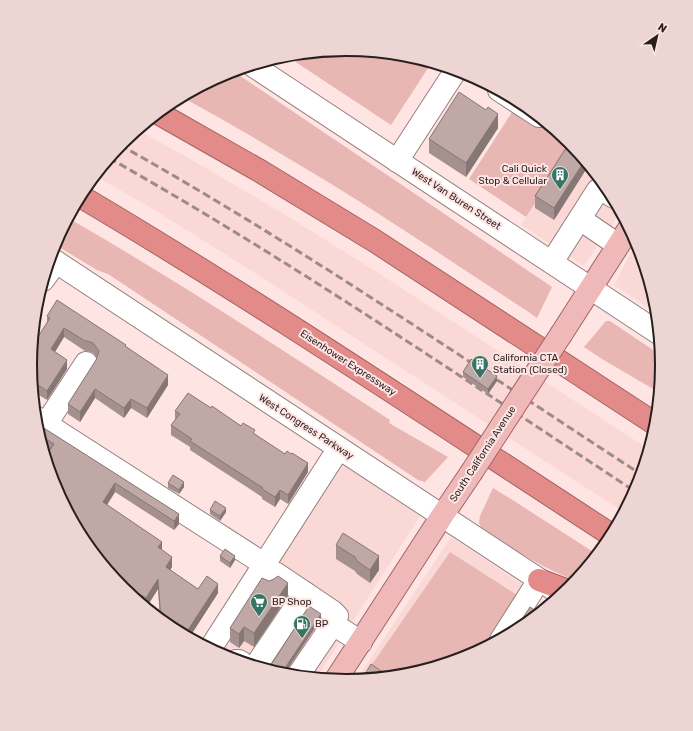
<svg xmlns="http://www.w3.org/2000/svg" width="693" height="731" font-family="Rubik,sans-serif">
<rect width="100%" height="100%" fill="#fee5e4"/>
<g fill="#fad8d6">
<polygon points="138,130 185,156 284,214 380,274 650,450 639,487 625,513 247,268 153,209 95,176 123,142"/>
<polygon points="573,145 610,190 621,211 584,266 521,225"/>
<polygon points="637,241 657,304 658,314 614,285"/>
<polygon points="333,458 420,516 316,679 285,676 225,658 210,649"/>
<polygon points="451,537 532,591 501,640 467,658 408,676 356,681"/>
</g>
<g fill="#e8b6b3">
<polygon points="347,49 408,55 432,62 391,125 285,55"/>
<path d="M233,71L402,185L552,287L537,318L530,313C463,269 396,224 328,182C280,153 231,124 182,97L226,73Z"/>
<polygon points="516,106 573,145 526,217 469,179"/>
<path d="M68,218C178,281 284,351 390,420L389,423L448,457L425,482L418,480L108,274L97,270L54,244Z"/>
<polygon points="606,321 610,321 662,356 663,366 660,393 602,359 584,347"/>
<polygon points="493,488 511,499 598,555 577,582 545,567 520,553 481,527 479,523 480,516"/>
<polygon points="450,552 520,597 488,647 467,658 408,676 388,678 371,666"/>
</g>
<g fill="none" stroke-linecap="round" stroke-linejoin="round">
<defs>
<g id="minor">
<polyline points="252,65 660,334"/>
<polyline points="499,90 539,116"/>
<polyline points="397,161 456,70"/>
<polyline points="580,219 618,245"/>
<polyline points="50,258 555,590"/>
<polyline points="552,262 598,190 600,189 602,189 614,197"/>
<polyline points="43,280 56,262"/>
<polyline points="35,417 264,564"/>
<polyline points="46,424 86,363"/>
<polyline points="269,582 275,573 333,612 337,616 333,624"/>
<polyline points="501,640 539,580"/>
<polyline points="210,649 339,448"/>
<polyline points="236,661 239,661 242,663"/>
<polyline points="255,667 305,593"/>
<polyline points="297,677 333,624 361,642"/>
</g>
<g id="major">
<polyline points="562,333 630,227"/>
<polyline points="335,681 442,516 471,473"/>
</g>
<g id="highway">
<polyline points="158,113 260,171 375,241 657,425"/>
<path d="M80,196C261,303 436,421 613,536"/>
<polyline points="539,580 568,591"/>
</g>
</defs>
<use href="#minor" stroke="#95807e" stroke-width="24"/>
<use href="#major" stroke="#a26563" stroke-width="24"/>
<use href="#highway" stroke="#a26563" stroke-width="24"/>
<use href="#minor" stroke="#fff" stroke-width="22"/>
<use href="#major" stroke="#eeb9b8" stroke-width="22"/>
<use href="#highway" stroke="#e38b88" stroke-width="22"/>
<g stroke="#9d8b8a" stroke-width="3" stroke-dasharray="8 4" stroke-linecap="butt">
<path d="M120,145C300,246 470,363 642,475"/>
<path d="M109,158C290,260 462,378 636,492"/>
</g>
<defs>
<polyline id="major-bridge" points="471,473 562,333"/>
</defs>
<use href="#major-bridge" stroke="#a26563" stroke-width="24" stroke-linecap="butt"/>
<use href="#major-bridge" stroke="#eeb9b8" stroke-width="22"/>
</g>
<g fill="#a4908f">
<polygon points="486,110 498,128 466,177 429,153 429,139"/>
<polygon points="570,142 596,173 594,176 585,171 554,220 535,208 535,196"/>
<polygon points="47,316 126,347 162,372 168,385 147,418 131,408 124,418 95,398 80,422 68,414 68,404 96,360 97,358 93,353 87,351 85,351 64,337 55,352 67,369 47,400 32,391 30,365 47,323"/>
<polygon points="463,372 497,381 488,394 463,377"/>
<polygon points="211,408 255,434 308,472 288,504 280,499 275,507 262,499 262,497 190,450 190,447 171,435 171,425 175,420 175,411"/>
<polygon points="36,427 179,524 174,530 115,492 107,505 162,550 172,567 170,570 198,589 218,593 189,638 170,629 160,620 158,589 146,608 144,607 123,589 83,541 49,451 42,446"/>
<polygon points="168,483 184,487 179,494 168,488"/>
<polygon points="210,510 226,512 220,521 210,514"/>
<polygon points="336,545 379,570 370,583 357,574 355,571 336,559"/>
<polygon points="220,556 235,560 230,568 220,561"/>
<polygon points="288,596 254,647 244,641 239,648 230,642 230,628"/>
</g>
<g fill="#867674">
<polygon points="498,114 498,128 466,177 466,163"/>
<polygon points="585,160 585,171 554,220 554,208"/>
<polygon points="594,170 596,173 594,176"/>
<polygon points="64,328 64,337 51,358 51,349"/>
<polygon points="67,360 67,369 47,400 47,391"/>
<polygon points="168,375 168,385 147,418 147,408"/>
<polygon points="497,376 497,381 488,394 488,389"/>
<polygon points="95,389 95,398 80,422 80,412"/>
<polygon points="131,399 131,408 124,418 124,408"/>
<polygon points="308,463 308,472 288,504 288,495"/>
<polygon points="184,482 184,487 179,494 179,490"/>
<polygon points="115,483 115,492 103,511 103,502"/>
<polygon points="280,490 280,499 275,507 275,497"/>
<polygon points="226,508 226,512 220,521 220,516"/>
<polygon points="179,514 179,524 174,530 174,521"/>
<polygon points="162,542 162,551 158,547"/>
<polygon points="235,556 235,560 230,568 230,563"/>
<polygon points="379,556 379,570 370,583 370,570"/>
<polygon points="172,557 172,567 166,577 166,567"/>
<polygon points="158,579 158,589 146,608 146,598"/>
<polygon points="288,583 288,596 254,647 254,633"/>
<polygon points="218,584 218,593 189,638 186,637 186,633"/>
<polygon points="131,589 131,596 130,595 130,591"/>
<polygon points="321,614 321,619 287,670 285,676 285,671 287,665"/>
<polygon points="244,627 244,641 239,648 239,634"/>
</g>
<g fill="#bfa8a6" stroke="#867674">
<polygon points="459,92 486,110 488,107 498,114 466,163 429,139"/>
<polygon points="570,142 585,160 554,208 535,196"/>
<polygon points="57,300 126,345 125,346 162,371 168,375 147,408 131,399 124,408 95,389 80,412 68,404 96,360 99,351 93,343 87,341 85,341 64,328 51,349 67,360 47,391 32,381 30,365 32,346 50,318 47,316"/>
<polygon points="471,359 497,376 488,389 463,372"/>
<polygon points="188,393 211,408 212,406 241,426 243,423 255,430 253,433 285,454 287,451 291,454 292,453 308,463 288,495 280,490 275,497 262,489 263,488 190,441 192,439 171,425 180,414 175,411"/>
<polygon points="36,423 179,514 174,521 115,483 103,502 162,542 158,547 172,557 166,567 198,589 207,576 218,584 186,633 168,620 161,621 158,579 146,598 131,589 130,591 116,582 83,541 54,486 45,457 54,444 38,434 36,427"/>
<polygon points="173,475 184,482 179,490 168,483"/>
<polygon points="215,501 226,508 220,516 210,510"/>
<polygon points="343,533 379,556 370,570 357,561 355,557 336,545"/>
<polygon points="225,549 235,556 230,563 220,556"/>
<polygon points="278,576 288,583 254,633 244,627 239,634 230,628 262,578 269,581 274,579"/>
<polygon points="309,606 321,614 287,665 285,671 285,676 267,671"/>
<polygon points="530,607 541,614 522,629 512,634"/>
<polygon points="371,664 391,678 361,681"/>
</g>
<defs>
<symbol id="building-pin" viewBox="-11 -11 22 30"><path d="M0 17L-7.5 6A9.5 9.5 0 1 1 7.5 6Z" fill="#367563" stroke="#fee5e4"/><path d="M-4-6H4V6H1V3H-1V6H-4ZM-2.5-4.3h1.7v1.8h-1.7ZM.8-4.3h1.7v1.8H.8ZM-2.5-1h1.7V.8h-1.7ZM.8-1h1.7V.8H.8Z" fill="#fff"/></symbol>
<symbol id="supermarket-pin" viewBox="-11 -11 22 30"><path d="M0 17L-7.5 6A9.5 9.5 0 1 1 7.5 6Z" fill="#367563" stroke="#fee5e4"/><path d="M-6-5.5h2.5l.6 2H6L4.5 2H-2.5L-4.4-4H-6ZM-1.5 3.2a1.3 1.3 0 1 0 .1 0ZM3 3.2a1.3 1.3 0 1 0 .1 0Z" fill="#fff"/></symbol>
<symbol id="fuel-pin" viewBox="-11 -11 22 30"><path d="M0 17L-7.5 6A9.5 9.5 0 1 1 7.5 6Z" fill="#367563" stroke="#fee5e4"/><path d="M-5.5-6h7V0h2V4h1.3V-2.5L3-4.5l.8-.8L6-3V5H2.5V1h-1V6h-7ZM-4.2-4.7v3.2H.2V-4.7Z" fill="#fff"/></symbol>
</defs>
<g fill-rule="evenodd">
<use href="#building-pin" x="550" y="165" width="20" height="27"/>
<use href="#building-pin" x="470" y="354" width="20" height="27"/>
<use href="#supermarket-pin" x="249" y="592" width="20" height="27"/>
<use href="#fuel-pin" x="292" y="614" width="20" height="27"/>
</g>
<g text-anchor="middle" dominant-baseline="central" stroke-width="4" stroke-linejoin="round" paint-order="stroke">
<g font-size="10" fill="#281f1e" stroke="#fee5e4" text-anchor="start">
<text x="547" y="169" text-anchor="end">Cali Quick<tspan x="547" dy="12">Stop &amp; Cellular</tspan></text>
<text x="493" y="358">California CTA<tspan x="493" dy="12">Station (Closed)</tspan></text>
<text x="272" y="602">BP Shop</text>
<text x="315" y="624">BP</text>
</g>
<g font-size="10" fill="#281f1e" stroke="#fee5e4">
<text transform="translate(456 199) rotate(33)">West Van Buren Street</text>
<text transform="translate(348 363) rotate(33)">Eisenhower Expressway</text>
<text transform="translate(306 427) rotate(33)">West Congress Parkway</text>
<text transform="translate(483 454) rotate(-57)">South California Avenue</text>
</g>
</g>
<path d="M0 0H693V731H0ZM37 365a309 309 0 1 1 618 0a309 309 0 1 1-618 0Z" fill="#edd5d4" fill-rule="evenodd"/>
<path fill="none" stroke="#281f1e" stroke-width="2" d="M37 365a309 309 0 1 1 618 0a309 309 0 1 1-618 0Z"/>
<g transform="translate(657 36) rotate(34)" stroke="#fee5e4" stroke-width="3" paint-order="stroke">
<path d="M0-3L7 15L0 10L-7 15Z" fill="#281f1e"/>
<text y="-6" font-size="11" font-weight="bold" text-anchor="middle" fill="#281f1e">N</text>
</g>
</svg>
